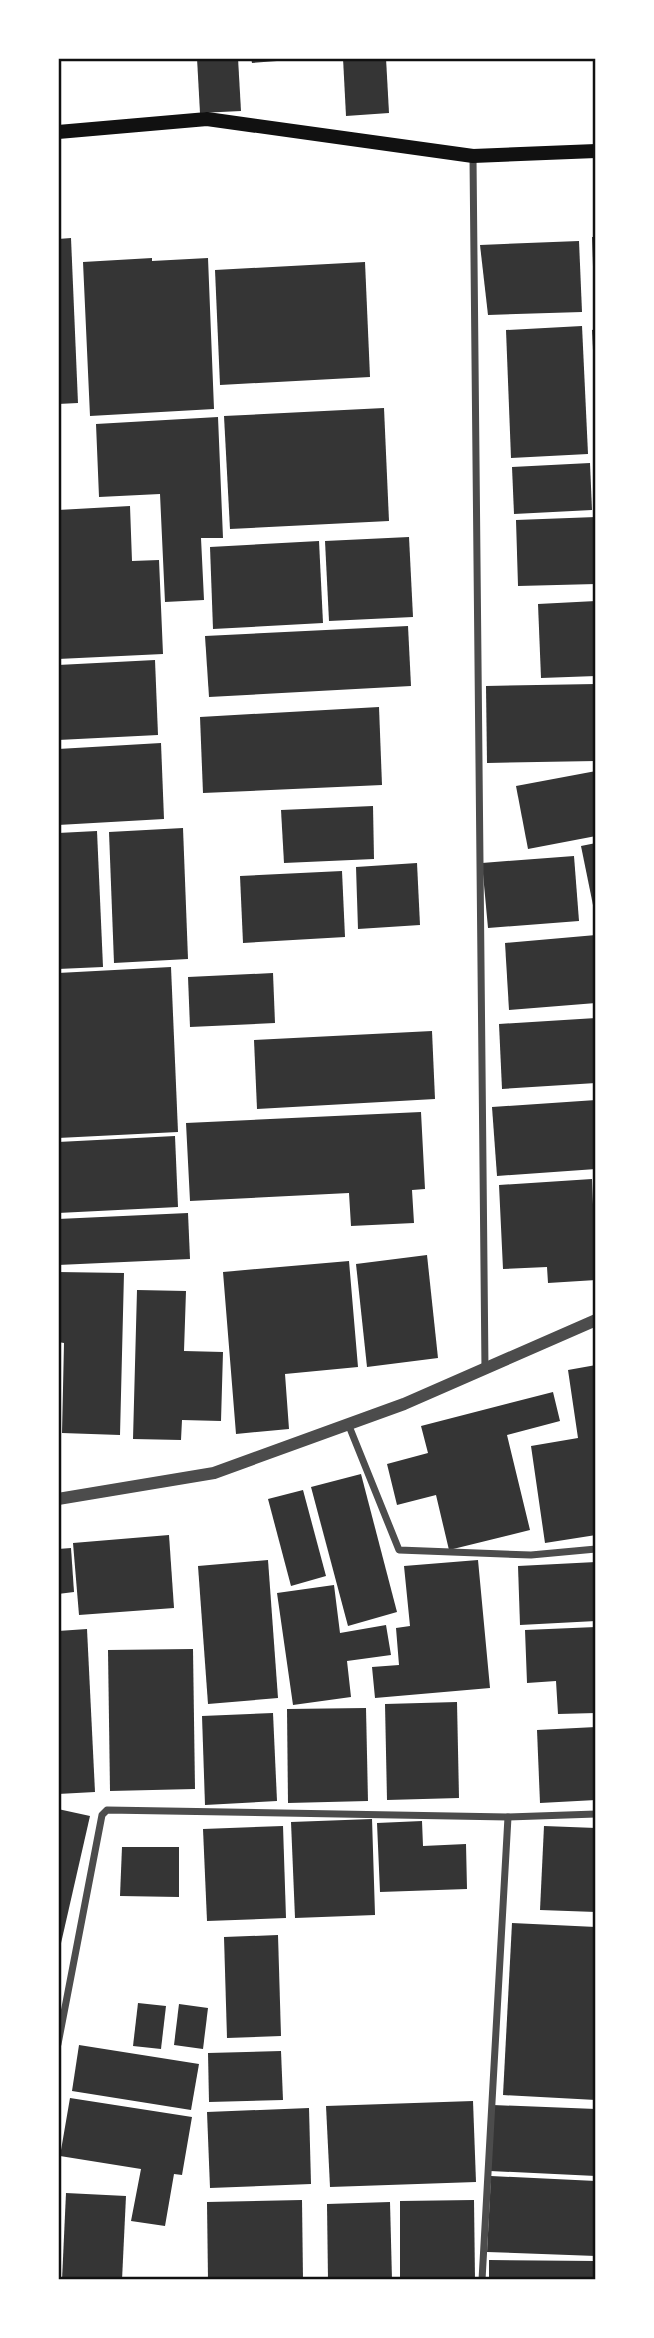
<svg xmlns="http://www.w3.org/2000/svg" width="654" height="2338" font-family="Rubik,sans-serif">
<rect width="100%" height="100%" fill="#fff"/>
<g fill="#353535">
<polygon points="197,58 238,58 241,111 200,113"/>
<polygon points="251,58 290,58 290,60 252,63"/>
<polygon points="343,58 386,58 389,113 346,116"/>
<polygon points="592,237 596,237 596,295 594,295"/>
<polygon points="71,238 78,403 58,404 58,239"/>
<polygon points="579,241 582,312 488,315 480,245"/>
<polygon points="152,258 152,261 208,258 214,409 90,416 83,262"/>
<polygon points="365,262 370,377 220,385 215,270"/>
<polygon points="582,326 588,454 511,458 506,330"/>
<polygon points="596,329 596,370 594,370 592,330"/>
<polygon points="384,408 389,521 230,529 224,416"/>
<polygon points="218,417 223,538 201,538 204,600 165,602 160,494 99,497 96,424"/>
<polygon points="590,463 592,510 514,514 512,467"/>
<polygon points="130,506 132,561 159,560 163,654 58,659 58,510"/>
<polygon points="596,517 596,584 518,586 516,520"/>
<polygon points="409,537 413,617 329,621 325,541"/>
<polygon points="319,541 323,623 213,629 210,547"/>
<polygon points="596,601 596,676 541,678 538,604"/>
<polygon points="408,626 411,686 209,697 205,636"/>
<polygon points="155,660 158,735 58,740 58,665"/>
<polygon points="596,684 596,761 487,763 486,686"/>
<polygon points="379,707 382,785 203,793 200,717"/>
<polygon points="161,743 164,819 58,825 58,749"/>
<polygon points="596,771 596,836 528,849 516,786"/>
<polygon points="373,806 374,859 284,863 281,810"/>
<polygon points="183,828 188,959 114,963 109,832"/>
<polygon points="97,831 103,967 58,969 58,833"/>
<polygon points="596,843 596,915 595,915 581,846"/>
<polygon points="574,856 579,921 488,928 482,863"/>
<polygon points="417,863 420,925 358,929 356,867"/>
<polygon points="342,871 345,937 243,943 240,876"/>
<polygon points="596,935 596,1003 509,1010 505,943"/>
<polygon points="171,967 178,1132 58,1138 58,973"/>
<polygon points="273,973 275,1023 190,1027 188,977"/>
<polygon points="596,1018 596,1083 502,1089 499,1024"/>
<polygon points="432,1031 435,1099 257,1109 254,1040"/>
<polygon points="596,1100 596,1169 497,1176 492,1107"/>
<polygon points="421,1112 425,1189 412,1190 414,1223 351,1226 349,1193 190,1201 186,1123"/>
<polygon points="175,1136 178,1207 58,1213 58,1142"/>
<polygon points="592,1179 596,1280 548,1283 547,1267 503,1269 499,1185"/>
<polygon points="188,1213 190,1259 58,1265 58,1219"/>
<polygon points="427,1255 438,1358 367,1367 356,1264"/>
<polygon points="349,1261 358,1367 285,1374 289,1429 236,1434 223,1272"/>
<polygon points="58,1272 124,1273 120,1435 62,1433 64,1343 58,1342"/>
<polygon points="137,1290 186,1291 184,1351 223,1352 221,1421 182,1420 181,1440 133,1439"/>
<polygon points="596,1365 596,1535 545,1543 531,1446 578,1438 568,1370"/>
<polygon points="553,1392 560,1421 507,1435 530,1530 449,1550 436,1495 397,1505 387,1464 428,1453 421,1426"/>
<polygon points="361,1474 397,1612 348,1626 311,1487"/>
<polygon points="303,1490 326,1576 291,1586 268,1499"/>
<polygon points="169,1535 174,1608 79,1615 73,1543"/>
<polygon points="71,1548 74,1592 58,1594 58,1549"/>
<polygon points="268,1560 278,1698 208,1704 198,1566"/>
<polygon points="478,1560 490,1688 375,1698 372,1667 399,1665 396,1628 410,1626 404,1566"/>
<polygon points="596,1562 596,1621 520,1625 518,1566"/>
<polygon points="334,1585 340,1633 386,1625 391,1655 347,1661 351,1697 293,1705 277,1593"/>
<polygon points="596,1627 596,1713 558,1714 556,1681 527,1683 525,1630"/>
<polygon points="87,1629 95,1792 58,1794 58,1631"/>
<polygon points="193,1649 195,1789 110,1791 108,1650"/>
<polygon points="457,1702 459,1798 387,1800 385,1704"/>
<polygon points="366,1708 368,1801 288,1803 287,1709"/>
<polygon points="273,1713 277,1801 205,1805 202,1716"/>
<polygon points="596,1727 596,1800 540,1803 537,1730"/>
<polygon points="58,1809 90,1816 59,1952 58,1952"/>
<polygon points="372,1819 375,1915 295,1918 291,1822"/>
<polygon points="422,1821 423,1846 466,1844 467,1889 380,1892 377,1823"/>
<polygon points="283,1826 286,1918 207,1921 203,1829"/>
<polygon points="544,1826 596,1828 596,1912 540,1910"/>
<polygon points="122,1847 179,1847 179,1897 120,1896"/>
<polygon points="512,1923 596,1927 596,2100 503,2095"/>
<polygon points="278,1935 281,2036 227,2038 224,1937"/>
<polygon points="138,2003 166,2006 161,2049 133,2046"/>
<polygon points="179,2004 208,2008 203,2049 174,2045"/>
<polygon points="79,2045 199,2064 191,2110 72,2091"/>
<polygon points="281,2051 283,2100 209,2102 208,2053"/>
<polygon points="70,2098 192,2117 182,2175 174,2174 165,2226 131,2221 141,2169 60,2156"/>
<polygon points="473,2101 476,2182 330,2187 326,2106"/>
<polygon points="493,2105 596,2109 596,2176 490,2171"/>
<polygon points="309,2108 311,2184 210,2188 207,2112"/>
<polygon points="491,2176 596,2181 596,2256 487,2252"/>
<polygon points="66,2193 126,2196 122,2280 62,2280"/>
<polygon points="302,2200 303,2280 208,2280 207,2202"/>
<polygon points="474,2200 475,2280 400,2280 400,2201"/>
<polygon points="390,2202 392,2280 328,2280 327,2204"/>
<polygon points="489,2260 596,2261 596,2280 489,2280"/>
</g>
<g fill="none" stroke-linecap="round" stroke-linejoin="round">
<g stroke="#4c4c4c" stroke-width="7">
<polyline points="473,157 485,1369"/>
<polyline points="349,1426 399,1550 531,1555 596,1549"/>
<polyline points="58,2044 102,1815 107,1810 508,1817 596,1814"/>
<polyline points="482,2280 508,1817"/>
</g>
<polyline stroke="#4c4c4c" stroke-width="12" points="58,1499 214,1473 404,1404 596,1320"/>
<polyline stroke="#111" stroke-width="14" points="58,132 207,119 473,156 596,151"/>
</g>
<rect width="654" height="2338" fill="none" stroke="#ffffff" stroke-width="119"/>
<rect x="60" y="60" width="534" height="2218" fill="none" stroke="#111" stroke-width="2.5"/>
</svg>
